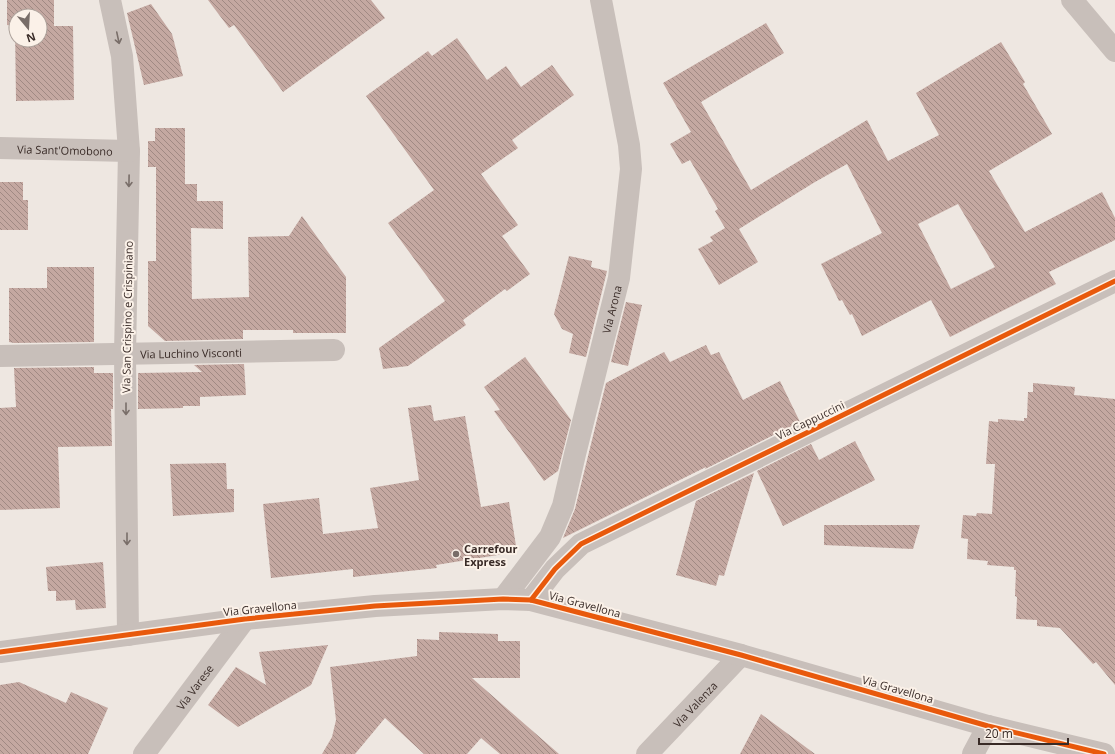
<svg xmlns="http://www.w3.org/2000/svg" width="1115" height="754" font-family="'Open Sans',sans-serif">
<defs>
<pattern id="building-back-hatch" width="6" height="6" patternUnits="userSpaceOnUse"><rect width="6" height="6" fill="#c4a8a1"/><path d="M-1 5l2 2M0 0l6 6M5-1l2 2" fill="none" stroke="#a08983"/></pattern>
</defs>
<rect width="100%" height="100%" fill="#eee7e1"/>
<g fill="url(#building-back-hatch)" fill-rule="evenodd">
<path d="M7,0H54V26H73L74,100L16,101L15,26L7,25ZM16,16H40V40H16Z"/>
<polygon points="208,0 371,0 385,18 283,92 234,25 229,28"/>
<polygon points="151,4 172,34 183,76 144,85 127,13"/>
<path d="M766,23L784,53L701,102L751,190L867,120L888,161L939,135L916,93L1001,42L1025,82L1023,84L1052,134L989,171L1025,232L1102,192L1115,218V240L1049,272L1056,284L950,337L931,300L862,336L852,314L850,315L842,300L839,301L821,264L882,233L847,164L815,182L739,229L758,262L719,285L698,249L713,241L710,237L725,228L715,211L718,209L690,160L682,164L670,144L691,132L663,83ZM958,204L995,267L951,289L918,224Z"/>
<polygon points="457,38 487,80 506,66 521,87 552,65 574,95 512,140 518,148 481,174 518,225 502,236 530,274 507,291 505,289 463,320 466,325 408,366 383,369 379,348 445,301 388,223 434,190 366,96 428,51 432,56"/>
<polygon points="155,128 185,128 185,184 197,184 197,201 223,201 223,229 191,228 192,299 249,297 248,237 289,236 302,216 346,277 346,333 293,333 293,330 243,330 243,339 165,341 148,326 148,261 156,261 156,167 148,167 148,141 155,141"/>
<polygon points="0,182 23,182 23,200 28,200 28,230 0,230"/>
<polygon points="569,256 592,261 591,267 607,271 586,357 569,353 573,334 562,329 554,314"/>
<polygon points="47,267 94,267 94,342 14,343 9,342 9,288 47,288"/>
<polygon points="626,302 642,305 628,366 611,362"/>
<polygon points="706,345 711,355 719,352 743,400 780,381 800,422 705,469 706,467 563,538 575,509 606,383 664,352 670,362"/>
<polygon points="525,357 571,420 558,471 544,481 494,411 500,410 484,387"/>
<polygon points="244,364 246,395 200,397 200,406 183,406 183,408 138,409 138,373 202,372 194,365"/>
<polygon points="94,367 94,373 113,373 113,409 111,409 112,446 58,447 60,508 0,510 0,408 16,407 14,368"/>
<polygon points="1033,383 1075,387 1074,395 1115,399 1115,685 1096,662 1093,664 1060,628 1037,626 1037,620 1016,619 1017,597 1015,596 1016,570 1014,570 1014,567 987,565 988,561 967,559 968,539 961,538 963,515 976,516 977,513 992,514 995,464 986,464 989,421 998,422 998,419 1024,421 1024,418 1027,418 1028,392 1033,392"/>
<polygon points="431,405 434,421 465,416 481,507 509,502 517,552 436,565 437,568 353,577 353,569 271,578 263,504 319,498 323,534 378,528 370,488 419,480 408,408"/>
<polygon points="855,441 875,480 783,526 757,471 811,444 819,460"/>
<polygon points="226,463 227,489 234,489 234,512 173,516 170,464"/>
<polygon points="754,473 724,576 719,575 716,586 676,575 696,501"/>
<polygon points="824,525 920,525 913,549 824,545"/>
<polygon points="103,562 106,608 76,610 75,600 56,601 56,591 48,591 46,567"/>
<polygon points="439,632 498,634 498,641 520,641 520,678 472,678 559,754 500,754 481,738 467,754 424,754 385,718 355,754 322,754 332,737 336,720 330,667 417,656 417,639 439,640"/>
<polygon points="328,645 311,685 238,727 208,705 236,667 266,685 259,652"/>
<polygon points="19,682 66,703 71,692 108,708 88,754 0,754 0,685"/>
<polygon points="761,714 815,754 740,754"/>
</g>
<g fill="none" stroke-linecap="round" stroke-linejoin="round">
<g stroke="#c8bfba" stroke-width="22">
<polyline points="110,0 122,56 129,151 125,354 128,635"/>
<polyline points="1072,0 1115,51"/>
<path id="s1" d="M0,148L129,151"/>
<path id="s2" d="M0,356L334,350"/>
<path id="s3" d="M503,599L550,537L563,506L575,454L619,278L631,169L629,145L601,0"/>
<polyline points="531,600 555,569 581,544 1115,281"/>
<path id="s4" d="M144,754L245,619"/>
<path id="s5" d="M647,754L741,655"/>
<polyline points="973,754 988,726"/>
</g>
<polyline stroke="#c8bfba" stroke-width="22" points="0,652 245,619 375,606 503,599 531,600 741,655 988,726 1104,754"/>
<defs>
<g id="cycleway">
<polyline points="531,600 555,569 581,544 1115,281"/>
<polyline points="0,652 245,619 375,606 503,599 531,600 741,655 988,726 1104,754"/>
</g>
</defs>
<use href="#cycleway" stroke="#fbf1e8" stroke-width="8"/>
<use href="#cycleway" stroke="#e8590c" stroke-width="5"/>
</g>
<defs><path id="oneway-shaft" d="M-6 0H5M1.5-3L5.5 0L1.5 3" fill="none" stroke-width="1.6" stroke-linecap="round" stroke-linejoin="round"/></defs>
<g stroke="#796e69">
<use href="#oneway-shaft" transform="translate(118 38) rotate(78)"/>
<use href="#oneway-shaft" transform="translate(129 181) rotate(91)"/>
<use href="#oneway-shaft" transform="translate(126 409) rotate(90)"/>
<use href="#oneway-shaft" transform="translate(127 539) rotate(90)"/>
</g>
<circle fill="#786d68" stroke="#fbf1e8" stroke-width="1.5" cx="456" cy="554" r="4"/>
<g text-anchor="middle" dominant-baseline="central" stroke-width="4" stroke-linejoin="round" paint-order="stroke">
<g font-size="11" fill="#392b27" stroke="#fbf1e8">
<text stroke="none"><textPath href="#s1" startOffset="65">Via Sant'Omobono</textPath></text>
<text stroke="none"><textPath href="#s3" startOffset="314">Via Arona</textPath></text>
<text transform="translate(127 317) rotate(-89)">Via San Crispino e Crispiniano</text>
<text stroke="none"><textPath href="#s2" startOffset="191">Via Luchino Visconti</textPath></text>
<text transform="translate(810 420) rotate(-26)">Via Cappuccini</text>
<text transform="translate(585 604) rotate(15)">Via Gravellona</text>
<text transform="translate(260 608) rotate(-6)">Via Gravellona</text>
<text stroke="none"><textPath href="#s4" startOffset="84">Via Varese</textPath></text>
<text transform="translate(898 689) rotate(16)">Via Gravellona</text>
<text stroke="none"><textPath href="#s5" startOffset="69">Via Valenza</textPath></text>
</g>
<g font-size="11" font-weight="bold" fill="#392b27" stroke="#fbf1e8" text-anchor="start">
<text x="464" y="548">Carrefour<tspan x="464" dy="13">Express</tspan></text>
</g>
</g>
<g transform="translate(28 28) rotate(162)"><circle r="19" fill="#fbf1e8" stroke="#ada29b"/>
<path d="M0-3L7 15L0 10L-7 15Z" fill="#786d68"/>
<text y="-6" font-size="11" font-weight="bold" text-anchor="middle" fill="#392b27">N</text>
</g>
<path d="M979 738v6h89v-6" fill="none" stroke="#392b27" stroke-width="2"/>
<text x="985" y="738" font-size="12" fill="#392b27" stroke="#fbf1e8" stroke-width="3" paint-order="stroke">20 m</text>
</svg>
